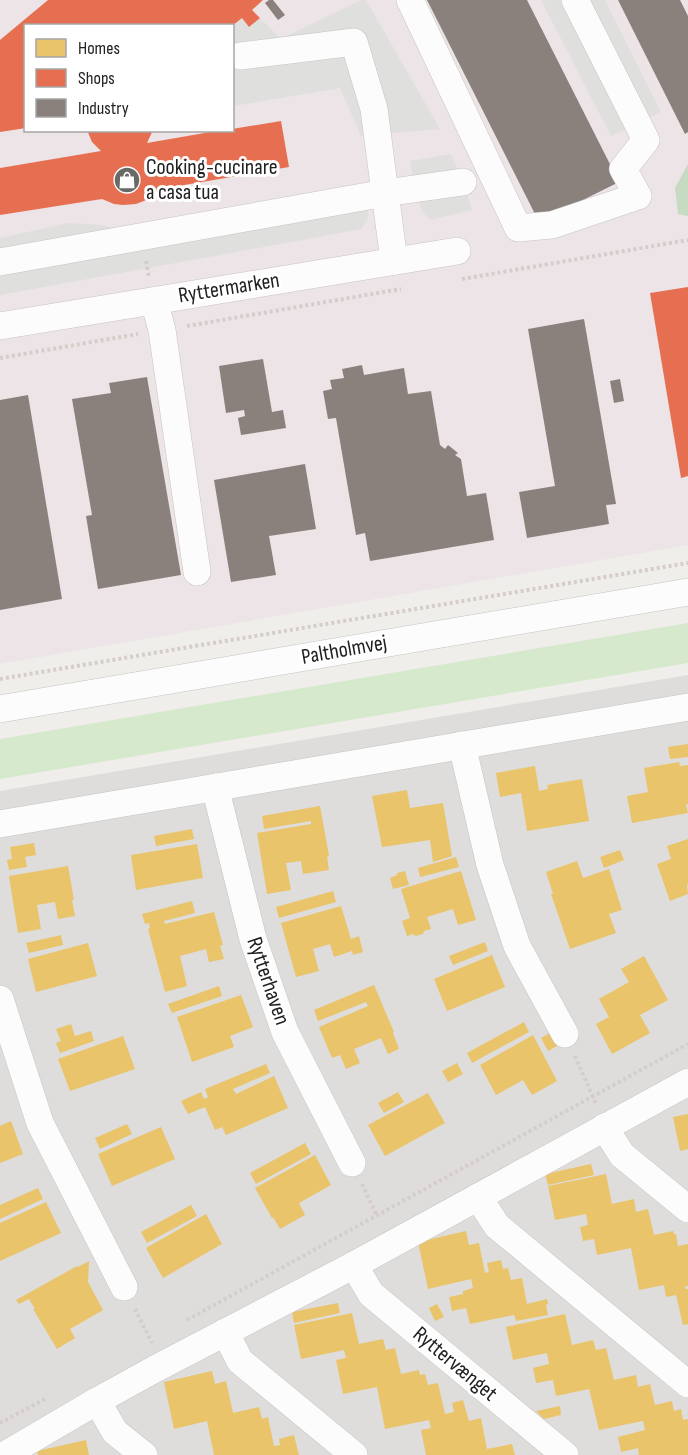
<svg xmlns="http://www.w3.org/2000/svg" width="688" height="1455" font-family="'Sofia Sans Condensed',sans-serif">
<rect width="100%" height="100%" fill="#efeeea"/>
<polygon fill="#dedddb" points="688,675 688,1455 0,1455 0,791"/>
<path fill="#ece4e7" fill-rule="evenodd" d="M0,0H688V545L0,664ZM26,26H232V130H26Z"/>
<polygon fill="#d7e9cd" points="688,623 688,663 0,779 0,739"/>
<polygon fill="#c7dbc2" points="688,164 688,216 678,214 675,188"/>
<g fill="#dfdfdd">
<polygon points="361,0 366,0 440,129 361,136 340,88 233,106 232,26 242,18 249,27 260,18 281,39"/>
<polygon points="541,0 605,0 661,112 611,136"/>
<polygon points="451,154 463,182 472,210 430,220 422,211 415,189 410,161"/>
<polygon points="363,197 369,215 362,229 0,295 0,238 69,223 101,225 119,229"/>
</g>
<g fill="#e9c46a">
<polygon points="688,744 688,757 670,759 668,747"/>
<polygon points="679,762 680,766 688,765 688,804 686,804 688,813 632,823 627,796 648,792 644,768"/>
<polygon points="535,766 539,791 548,789 547,785 582,779 589,821 527,831 521,793 500,797 496,773"/>
<polygon points="407,790 410,808 443,803 452,856 433,862 430,840 382,847 372,796"/>
<polygon points="320,806 329,856 327,857 329,870 303,874 301,861 286,863 291,890 267,894 257,833 311,824 311,821 264,829 262,816"/>
<polygon points="192,829 194,839 156,846 154,836"/>
<polygon points="688,839 688,884 687,885 688,894 670,901 657,864 671,859 667,846"/>
<polygon points="34,843 36,855 25,857 27,867 9,870 7,860 12,859 10,847"/>
<polygon points="197,844 203,878 136,890 131,855"/>
<polygon points="620,850 624,860 604,868 600,857"/>
<polygon points="456,857 459,867 420,877 418,868"/>
<polygon points="577,861 583,878 609,869 622,910 609,914 616,933 570,949 551,894 553,894 546,872"/>
<polygon points="68,866 74,900 72,900 75,916 58,919 55,902 37,905 41,929 18,933 9,876"/>
<polygon points="405,871 409,885 393,889 390,878 397,875 397,873"/>
<polygon points="461,871 476,920 458,925 453,909 427,917 431,929 424,931 423,934 415,936 413,934 407,936 402,921 410,918 401,889"/>
<polygon points="333,891 336,902 279,918 276,907"/>
<polygon points="192,901 195,913 164,921 165,924 214,912 223,945 220,946 224,959 209,962 206,949 180,956 187,986 165,992 148,929 150,928 149,923 145,924 142,914"/>
<polygon points="341,906 351,939 359,936 363,952 353,955 352,951 334,957 330,944 313,949 319,971 296,977 281,923"/>
<polygon points="61,935 63,945 29,953 26,943"/>
<polygon points="485,942 488,951 453,965 449,956"/>
<polygon points="88,943 97,976 36,992 28,959"/>
<polygon points="492,955 505,987 447,1011 434,979"/>
<polygon points="644,956 668,1000 640,1015 650,1033 612,1054 596,1024 609,1017 599,999 629,982 621,969"/>
<polygon points="374,985 394,1032 393,1033 399,1049 388,1054 381,1038 354,1049 360,1063 346,1069 340,1055 332,1058 319,1027 368,1006 366,1002 318,1021 314,1010"/>
<polygon points="219,986 222,996 172,1013 168,1004"/>
<polygon points="241,995 253,1027 230,1036 234,1047 192,1062 177,1017"/>
<polygon points="524,1022 529,1032 472,1063 467,1053"/>
<polygon points="71,1024 75,1036 91,1031 94,1041 60,1053 56,1043 61,1041 56,1029"/>
<polygon points="550,1033 557,1046 548,1051 541,1038"/>
<polygon points="533,1035 557,1081 532,1095 523,1080 496,1095 480,1065"/>
<polygon points="123,1036 135,1069 70,1091 58,1059"/>
<polygon points="457,1063 463,1074 448,1082 442,1071"/>
<polygon points="266,1064 270,1073 233,1089 236,1094 274,1076 288,1108 226,1135 222,1127 215,1130 205,1107 188,1114 181,1101 201,1092 204,1099 208,1097 205,1089"/>
<polygon points="398,1092 404,1102 384,1113 378,1103"/>
<polygon points="428,1093 445,1123 385,1156 368,1125"/>
<polygon points="688,1114 688,1149 680,1151 673,1117"/>
<polygon points="11,1121 23,1154 0,1163 0,1126"/>
<polygon points="127,1124 132,1134 100,1149 95,1138"/>
<polygon points="161,1127 175,1159 112,1186 98,1154"/>
<polygon points="305,1143 311,1154 256,1184 250,1173"/>
<polygon points="315,1155 331,1185 299,1203 305,1215 280,1229 273,1217 272,1218 255,1188"/>
<polygon points="591,1164 594,1175 548,1185 545,1174"/>
<polygon points="606,1174 612,1204 634,1199 636,1212 648,1209 654,1235 673,1231 674,1234 676,1234 678,1246 688,1244 688,1286 685,1286 686,1289 688,1289 688,1324 683,1325 676,1295 666,1297 664,1285 639,1290 631,1248 597,1255 594,1239 583,1241 580,1227 588,1225 586,1214 555,1220 548,1186"/>
<polygon points="38,1188 43,1199 0,1219 0,1205"/>
<polygon points="46,1202 61,1233 0,1261 0,1223"/>
<polygon points="191,1205 197,1216 147,1243 141,1232"/>
<polygon points="206,1214 222,1244 163,1278 146,1248"/>
<polygon points="466,1231 469,1245 479,1243 485,1273 489,1272 487,1263 501,1260 503,1269 508,1268 511,1280 522,1278 527,1304 547,1299 548,1304 546,1305 548,1315 516,1321 514,1315 470,1324 466,1308 452,1311 449,1297 463,1294 463,1291 473,1288 471,1279 428,1289 418,1242"/>
<polygon points="89,1261 88,1282 103,1310 70,1329 75,1338 57,1349 33,1309 35,1309 29,1299 19,1304 16,1300 77,1266 78,1267"/>
<polygon points="338,1303 340,1313 294,1323 292,1312"/>
<polygon points="437,1304 444,1317 435,1321 429,1308"/>
<polygon points="352,1313 359,1344 383,1339 386,1350 395,1348 401,1374 419,1370 420,1375 425,1374 428,1385 438,1383 445,1414 454,1412 452,1403 463,1400 469,1421 481,1418 487,1449 512,1444 515,1455 426,1455 421,1430 431,1428 429,1420 385,1429 377,1387 343,1394 336,1360 346,1358 344,1350 301,1359 294,1325"/>
<polygon points="565,1314 572,1345 593,1340 596,1350 606,1348 614,1380 636,1375 638,1387 650,1384 655,1405 672,1401 674,1411 681,1409 683,1420 688,1419 688,1455 639,1455 638,1448 621,1452 618,1437 645,1430 643,1421 599,1430 589,1389 556,1396 553,1380 536,1383 533,1368 549,1364 547,1353 513,1360 506,1327"/>
<polygon points="212,1371 215,1384 226,1381 233,1413 259,1407 262,1419 268,1417 274,1446 280,1445 279,1439 294,1435 299,1455 214,1455 207,1421 174,1429 164,1382"/>
<polygon points="560,1406 561,1415 544,1419 536,1411"/>
<polygon points="86,1440 89,1455 38,1455 37,1451"/>
</g>
<g fill="#e76f51">
<polygon points="48,0 263,0 252,10 260,18 249,27 242,18 232,26 26,26 26,128 0,132 0,40"/>
<polygon points="281,121 289,167 161,189 149,199 136,204 123,205 114,204 102,199 0,215 0,168 101,151 92,142 87,130 153,130 147,143 222,130 232,130 232,129"/>
<polygon points="688,287 688,476 681,478 650,293"/>
</g>
<g fill="#8a817c">
<polygon points="269,0 273,0 285,15 278,20 265,3"/>
<polygon points="427,0 527,0 619,182 539,222"/>
<polygon points="618,0 680,0 688,16 688,132 685,134"/>
<polygon points="584,319 616,504 606,505 609,524 527,538 519,492 555,486 528,329"/>
<polygon points="263,359 272,412 283,410 286,428 241,435 238,418 245,416 244,410 226,413 219,366"/>
<polygon points="362,365 364,375 404,368 408,394 431,391 440,445 445,449 448,445 458,453 455,455 461,459 467,496 486,493 494,540 370,561 365,533 356,535 336,418 328,419 323,391 332,389 330,380 344,378 342,369"/>
<polygon points="147,377 181,575 98,589 86,516 92,515 72,399 111,393 109,383"/>
<polygon points="620,379 624,401 614,403 610,381"/>
<polygon points="28,395 62,599 0,610 0,400"/>
<polygon points="305,464 316,529 269,536 276,575 231,582 214,480"/>
</g>
<g fill="none" stroke-linecap="round" stroke-linejoin="round">
<defs>
<g id="minor">
<polyline points="410,0 518,228 552,225 638,196 623,169 646,140 575,0"/>
<polyline points="241,56 354,42 374,109 394,261"/>
<polyline points="0,262 385,193 463,182"/>
<polyline points="154,301 162,330 197,572"/>
<polyline points="0,326 457,251"/>
<polyline points="0,709 688,592"/>
<polyline points="462,745 490,865 517,946 565,1034"/>
<polyline points="215,787 253,939 285,1032 352,1163"/>
<polyline points="0,824 688,707"/>
<polyline points="0,999 40,1123 124,1287"/>
<polyline points="604,1127 622,1155 688,1209"/>
<polyline points="478,1197 497,1226 688,1384"/>
<polyline points="354,1265 371,1294 565,1455"/>
<polyline points="225,1332 240,1361 354,1455"/>
<polyline points="97,1401 115,1432 144,1455"/>
<polyline points="5,1455 97,1401 155,1369 354,1265 688,1082"/>
</g>
</defs>
<use href="#minor" stroke="#c5c4c2" stroke-width="28"/>
<g stroke="#d6cdca" stroke-width="4" stroke-dasharray="3 3" stroke-linecap="butt">
<polyline points="146,261 149,277"/>
<polyline points="462,279 688,240"/>
<polyline points="187,326 401,289"/>
<polyline points="0,358 138,334"/>
<polyline points="0,679 688,563"/>
<polyline points="575,1056 596,1104"/>
<polyline points="362,1184 377,1216"/>
<polyline points="135,1309 152,1343"/>
<polyline points="187,1320 688,1044"/>
<polyline points="0,1423 47,1398"/>
</g>
<use href="#minor" stroke="#fdfcfc" stroke-width="27"/>
</g>
<defs>
<symbol id="shop-disc" viewBox="-11 -11 22 22"><circle r="9.5" fill="#696967" stroke="#fff"/><path d="M-5-2.5h2.3a2.7 3.5 0 0 1 5.4 0H5L5.5 6h-11ZM-1.5-2.5h3a1.5 2.3 0 0 0-3 0Z" fill="#fff"/></symbol>
</defs>
<g fill-rule="evenodd">
<use href="#shop-disc" x="112" y="165" width="30" height="30"/>
</g>
<g text-anchor="middle" dominant-baseline="central" stroke-width="6" stroke-linejoin="round" paint-order="stroke">
<g font-size="22" fill="#212121" stroke="#fff" text-anchor="start">
<text x="146" y="167">Cooking-cucinare<tspan x="146" dy="25">a casa tua</tspan></text>
</g>
<g font-size="22" fill="#212121" stroke="#fff">
<text transform="translate(229 288) rotate(-9)">Ryttermarken</text>
<text transform="translate(344 650) rotate(-10)">Paltholmvej</text>
<text transform="translate(268 981) rotate(71)">Rytterhaven</text>
<text transform="translate(455 1364) rotate(40)">Ryttervænget</text>
</g>
</g>
<rect x="24" y="24" width="210" height="108" fill="#ffffff" stroke="#a6a6a6" stroke-width="1.5"/>
<rect x="36" y="39" width="30" height="18" fill="#e9c46a" stroke="#a6a6a6" stroke-width="1.5"/>
<text x="78" y="54" font-size="18" fill="#212121">Homes</text>
<rect x="36" y="69" width="30" height="18" fill="#e76f51" stroke="#a6a6a6" stroke-width="1.5"/>
<text x="78" y="84" font-size="18" fill="#212121">Shops</text>
<rect x="36" y="99" width="30" height="18" fill="#8a817c" stroke="#a6a6a6" stroke-width="1.5"/>
<text x="78" y="114" font-size="18" fill="#212121">Industry</text>
</svg>
